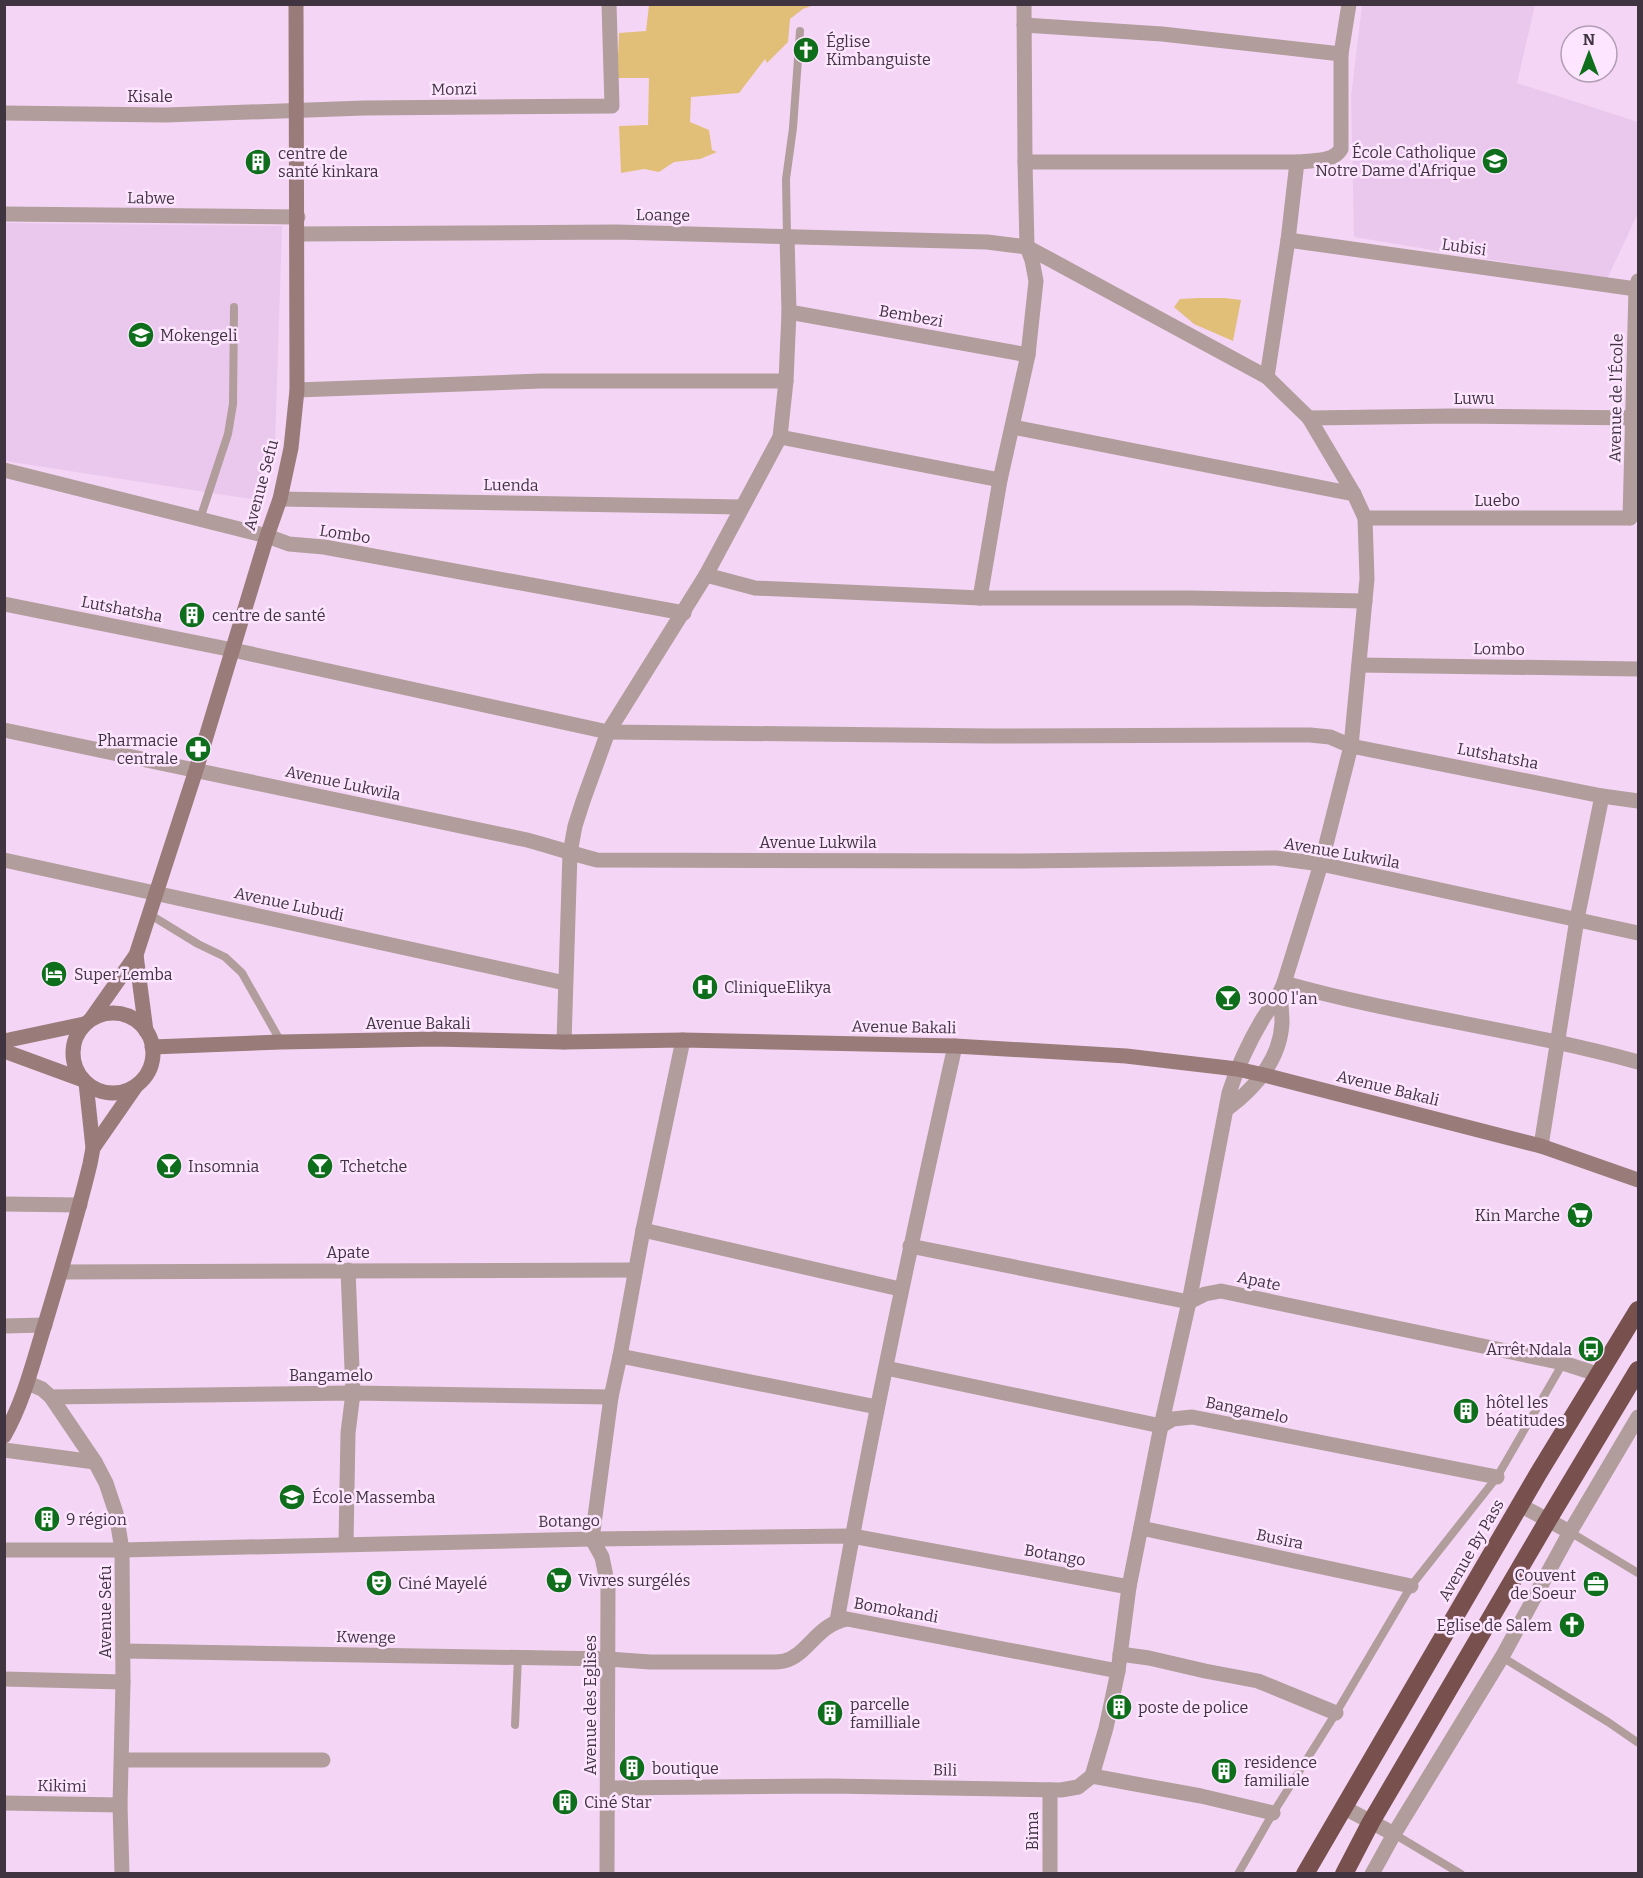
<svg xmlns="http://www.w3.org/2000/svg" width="1643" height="1878" font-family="Bitter,serif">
<rect width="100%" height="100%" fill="#f4d5f5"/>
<g fill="#eac7ed">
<polygon points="1362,5 1535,5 1517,83 1638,122 1638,213 1607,279 1354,237 1351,97"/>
<polygon points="4,223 282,226 275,444 258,500 5,461"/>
</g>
<g fill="#e2bf79">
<polygon points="649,5 814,5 803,9 790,19 788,42 767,63 765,59 739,93 691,97 690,122 709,130 712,150 717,152 700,159 674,162 659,172 644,169 621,173 619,126 648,125 649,78 617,78 619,33 646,31"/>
<polygon points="1198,298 1225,298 1241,300 1233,341 1194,324 1174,307 1180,299"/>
</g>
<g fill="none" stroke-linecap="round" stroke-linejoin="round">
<g stroke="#b19d9b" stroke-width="8">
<polyline points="787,236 786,179 793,128 800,31"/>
<polyline points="200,519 228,434 233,404 234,307"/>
<polyline points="149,914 198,944 225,957 242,973 281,1042"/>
<polyline points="1570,1532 1638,1573"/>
<polyline points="1502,1657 1608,1722 1637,1742"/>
<polyline points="515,1725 518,1657"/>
<polyline points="1394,1834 1461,1874"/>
<polyline points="1238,1874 1273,1813 1336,1713 1411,1586 1497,1477 1563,1363"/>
</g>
<g stroke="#b19d9b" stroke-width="15">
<polyline points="1024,25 1162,34 1341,54"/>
<polyline points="4,113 166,115 364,108 612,106 609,4"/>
<path d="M1025,162H1297C1311,160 1333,163 1341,149V54L1349,4"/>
<polyline points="4,214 298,217"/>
<path d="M298,234L616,232L987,242L1027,247L1267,377L1309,418L1354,494L1365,518L1367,579L1351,746L1321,864L1284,983C1279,997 1270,1007 1262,1020C1249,1042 1237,1068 1229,1093L1189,1302L1161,1426L1129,1587L1118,1671L1106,1728L1092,1776"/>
<polyline points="1288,240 1636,289"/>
<polyline points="789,312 1028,355"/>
<polyline points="1267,377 1288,240 1297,162"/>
<polyline points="297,390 541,381 786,381"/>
<polyline points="1309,418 1452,416 1638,418"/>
<polyline points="1013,427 1354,494"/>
<polyline points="780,437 1000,480"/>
<polyline points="4,470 267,536 289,544 324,547 684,613"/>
<polyline points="280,499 742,507"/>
<polyline points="1365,518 1630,518"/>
<polyline points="1630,518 1636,289 1638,281"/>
<polyline points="706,575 755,588 980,598 1190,598 1365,601"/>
<polyline points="980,598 1000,480 1028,355 1036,281 1032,260 1027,247 1025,162 1024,4"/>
<polyline points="4,604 233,650 608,732 989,736 1310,735 1330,737 1351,746 1602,796 1638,801"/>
<polyline points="1359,665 1638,669"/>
<path d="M4,730L527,840C550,846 573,854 597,860L1023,861L1276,858L1321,864L1638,933"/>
<polyline points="4,860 565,983"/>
<path d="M1284,983C1401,1016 1522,1030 1638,1062"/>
<polyline points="564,1042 570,853 575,826 583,801 608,732 706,575 780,437 786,381 789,312 787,236"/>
<path d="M1227,1109C1255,1088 1280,1060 1282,1023C1282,1014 1281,1004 1280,994"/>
<polyline points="1541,1146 1577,919 1602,796"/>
<polyline points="4,1204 80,1205"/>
<polyline points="643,1230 900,1289"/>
<polyline points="910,1246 1189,1302 1205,1294 1221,1291 1563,1363 1600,1375"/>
<polyline points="61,1272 635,1270"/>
<polyline points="4,1326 45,1325"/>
<polyline points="620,1356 877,1407"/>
<polyline points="886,1368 1161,1426 1173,1419 1192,1417 1497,1477"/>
<polyline points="28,1383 42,1389 51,1397 95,1462 106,1483 116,1513 122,1550 123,1682 120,1805 122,1874"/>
<polyline points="51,1397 353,1393 611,1397"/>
<polyline points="4,1450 95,1462"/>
<polyline points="1520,1505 1570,1532"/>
<polyline points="1141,1528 1411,1586"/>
<polyline points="592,1539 611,1397 620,1356 643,1230 683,1040"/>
<polyline points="592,1539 602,1557 608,1586 607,1874"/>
<polyline points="346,1543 348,1433 353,1393 348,1270"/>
<polyline points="4,1550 122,1550 592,1539 852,1536 1129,1587"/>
<path d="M837,1621C871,1428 912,1237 955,1046"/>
<path d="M123,1651L608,1659L650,1662H770C774,1662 780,1662 784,1661C807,1656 817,1624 847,1619L1118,1671"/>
<polyline points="1120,1654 1149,1658 1205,1671 1258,1681 1336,1713"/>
<polyline points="4,1679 123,1682"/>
<polyline points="122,1760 323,1760"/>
<polyline points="608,1788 830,1786 1061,1790 1078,1787 1092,1776 1201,1796 1273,1813"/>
<polyline points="4,1803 120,1805"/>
<polyline points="1343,1807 1394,1834"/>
<polyline points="1050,1874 1050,1790"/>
<polyline points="1372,1874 1394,1834 1502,1657 1570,1532 1638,1417"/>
</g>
<g stroke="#997c79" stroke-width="15">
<polyline points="136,955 146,1031"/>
<circle cx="113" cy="1053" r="40"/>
<polyline points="91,1019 136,955 196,770 267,536 280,499 291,448 297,390 296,4"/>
<polyline points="4,1041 84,1024"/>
<polyline points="152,1047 281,1042 434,1039 564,1042 683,1040 955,1046 1126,1056 1237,1069 1264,1075 1541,1146 1638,1180"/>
<polyline points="4,1051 83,1080"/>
<polyline points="93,1148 136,1086"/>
<path d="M4,1436C24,1401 33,1362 45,1324C61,1271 77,1218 90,1164L93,1148L86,1083"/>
</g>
<g stroke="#78504d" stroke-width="18">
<polyline points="1305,1874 1538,1474 1638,1310"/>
<polyline points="1344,1874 1371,1822 1548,1520 1638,1370"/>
</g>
</g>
<defs>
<symbol id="church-disc" viewBox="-11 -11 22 22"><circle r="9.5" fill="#0e6e1b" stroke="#fde5ff"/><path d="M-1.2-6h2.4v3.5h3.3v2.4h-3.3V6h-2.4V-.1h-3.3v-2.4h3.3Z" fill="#fff"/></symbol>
<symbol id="school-disc" viewBox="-11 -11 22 22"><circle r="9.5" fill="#0e6e1b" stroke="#fde5ff"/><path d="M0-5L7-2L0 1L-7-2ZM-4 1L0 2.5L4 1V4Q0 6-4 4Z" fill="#fff"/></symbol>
<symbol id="building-disc" viewBox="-11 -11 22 22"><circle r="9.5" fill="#0e6e1b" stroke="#fde5ff"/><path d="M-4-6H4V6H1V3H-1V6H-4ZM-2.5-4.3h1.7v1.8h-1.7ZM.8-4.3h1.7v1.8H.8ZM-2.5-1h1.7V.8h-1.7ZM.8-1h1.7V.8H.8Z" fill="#fff"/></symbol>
<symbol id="pharmacy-disc" viewBox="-11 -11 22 22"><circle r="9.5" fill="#0e6e1b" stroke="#fde5ff"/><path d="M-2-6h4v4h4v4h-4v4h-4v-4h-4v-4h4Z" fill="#fff"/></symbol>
<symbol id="hotel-disc" viewBox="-11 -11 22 22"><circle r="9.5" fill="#0e6e1b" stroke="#fde5ff"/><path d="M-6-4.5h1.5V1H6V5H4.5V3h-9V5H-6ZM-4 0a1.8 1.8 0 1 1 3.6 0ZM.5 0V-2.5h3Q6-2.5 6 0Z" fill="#fff"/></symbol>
<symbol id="hospital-disc" viewBox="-11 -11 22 22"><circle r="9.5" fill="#0e6e1b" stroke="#fde5ff"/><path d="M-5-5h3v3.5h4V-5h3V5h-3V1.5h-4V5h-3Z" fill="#fff"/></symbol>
<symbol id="bar-disc" viewBox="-11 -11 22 22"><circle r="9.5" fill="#0e6e1b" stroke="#fde5ff"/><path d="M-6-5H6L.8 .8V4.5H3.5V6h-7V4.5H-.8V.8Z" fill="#fff"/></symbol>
<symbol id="supermarket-disc" viewBox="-11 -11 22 22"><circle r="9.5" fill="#0e6e1b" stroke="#fde5ff"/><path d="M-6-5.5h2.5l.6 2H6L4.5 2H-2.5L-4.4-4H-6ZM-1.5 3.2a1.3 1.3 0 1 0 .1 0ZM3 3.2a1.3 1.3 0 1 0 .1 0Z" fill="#fff"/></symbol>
<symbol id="bus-disc" viewBox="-11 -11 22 22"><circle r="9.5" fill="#0e6e1b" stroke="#fde5ff"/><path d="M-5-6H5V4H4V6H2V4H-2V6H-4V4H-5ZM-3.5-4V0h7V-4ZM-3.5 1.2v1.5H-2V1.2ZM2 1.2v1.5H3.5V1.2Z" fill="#fff"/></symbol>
<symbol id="theatre-disc" viewBox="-11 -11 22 22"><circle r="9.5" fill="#0e6e1b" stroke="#fde5ff"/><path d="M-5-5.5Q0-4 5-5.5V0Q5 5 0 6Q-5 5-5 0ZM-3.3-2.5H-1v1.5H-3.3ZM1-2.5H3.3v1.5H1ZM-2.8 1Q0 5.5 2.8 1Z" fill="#fff"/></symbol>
<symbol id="office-disc" viewBox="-11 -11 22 22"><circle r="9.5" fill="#0e6e1b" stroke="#fde5ff"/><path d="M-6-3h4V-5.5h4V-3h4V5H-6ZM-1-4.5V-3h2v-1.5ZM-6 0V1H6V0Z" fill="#fff"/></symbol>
</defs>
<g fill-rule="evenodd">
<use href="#church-disc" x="791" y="35" width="30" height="30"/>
<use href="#school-disc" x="1480" y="146" width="30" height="30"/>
<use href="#building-disc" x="243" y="147" width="30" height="30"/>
<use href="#school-disc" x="126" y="320" width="30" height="30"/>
<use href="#building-disc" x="177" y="600" width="30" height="30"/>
<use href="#pharmacy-disc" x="183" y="734" width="30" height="30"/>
<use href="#hotel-disc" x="39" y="959" width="30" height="30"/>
<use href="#hospital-disc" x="690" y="972" width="30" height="30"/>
<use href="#bar-disc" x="1213" y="983" width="30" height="30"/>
<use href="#bar-disc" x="154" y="1151" width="30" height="30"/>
<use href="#bar-disc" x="305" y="1151" width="30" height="30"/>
<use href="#supermarket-disc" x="1565" y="1200" width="30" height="30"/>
<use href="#bus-disc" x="1576" y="1334" width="30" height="30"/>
<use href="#building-disc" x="1451" y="1396" width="30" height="30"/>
<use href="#school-disc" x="277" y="1482" width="30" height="30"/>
<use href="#building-disc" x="32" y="1504" width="30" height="30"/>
<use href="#supermarket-disc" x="544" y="1565" width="30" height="30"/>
<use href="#theatre-disc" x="364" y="1568" width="30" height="30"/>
<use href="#office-disc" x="1581" y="1569" width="30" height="30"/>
<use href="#church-disc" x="1557" y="1610" width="30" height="30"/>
<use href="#building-disc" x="1104" y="1692" width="30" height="30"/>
<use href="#building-disc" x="815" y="1698" width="30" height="30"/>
<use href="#building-disc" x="617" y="1753" width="30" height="30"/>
<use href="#building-disc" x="1209" y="1756" width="30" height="30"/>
<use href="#building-disc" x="550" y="1787" width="30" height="30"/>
</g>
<g text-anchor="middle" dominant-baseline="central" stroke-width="5" stroke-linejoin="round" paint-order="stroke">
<g font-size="16" fill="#403441" stroke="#fde5ff" text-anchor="start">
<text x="826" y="41">Église<tspan x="826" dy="18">Kimbanguiste</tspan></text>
<text x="1476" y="152" text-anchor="end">École Catholique<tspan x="1476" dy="18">Notre Dame d'Afrique</tspan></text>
<text x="278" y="153">centre de<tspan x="278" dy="18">santé kinkara</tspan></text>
<text x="160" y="335">Mokengeli</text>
<text x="212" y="615">centre de santé</text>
<text x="178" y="740" text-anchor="end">Pharmacie<tspan x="178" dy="18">centrale</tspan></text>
<text x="74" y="974">Super Lemba</text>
<text x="724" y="987">CliniqueElikya</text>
<text x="1248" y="998">3000 l'an</text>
<text x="188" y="1166">Insomnia</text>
<text x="340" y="1166">Tchetche</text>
<text x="1560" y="1215" text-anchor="end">Kin Marche</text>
<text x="1572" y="1349" text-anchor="end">Arrêt Ndala</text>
<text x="1486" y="1402">hôtel les<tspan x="1486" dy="18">béatitudes</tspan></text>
<text x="312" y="1497">École Massemba</text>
<text x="66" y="1519">9 région</text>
<text x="1576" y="1575" text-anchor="end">Couvent<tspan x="1576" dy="18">de Soeur</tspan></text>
<text x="578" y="1580">Vivres surgélés</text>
<text x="398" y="1583">Ciné Mayelé</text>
<text x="1552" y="1625" text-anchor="end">Eglise de Salem</text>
<text x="850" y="1704">parcelle<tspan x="850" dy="18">familliale</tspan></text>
<text x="1138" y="1707">poste de police</text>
<text x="1244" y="1762">residence<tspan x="1244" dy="18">familiale</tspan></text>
<text x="652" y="1768">boutique</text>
<text x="584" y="1802">Ciné Star</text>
</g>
<g font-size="16" fill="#403441" stroke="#fde5ff">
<text transform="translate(454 89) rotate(-1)">Monzi</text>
<text x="150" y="96">Kisale</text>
<text transform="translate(151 198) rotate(1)">Labwe</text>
<text transform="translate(663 215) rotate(1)">Loange</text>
<text transform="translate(1464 247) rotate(8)">Lubisi</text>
<text transform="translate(911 316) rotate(10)">Bembezi</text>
<text x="1474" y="398">Luwu</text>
<text transform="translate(1616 398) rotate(-89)">Avenue de l'École</text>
<text transform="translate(261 485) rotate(-75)">Avenue Sefu</text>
<text transform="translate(511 485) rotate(1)">Luenda</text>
<text x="1497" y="500">Luebo</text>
<text transform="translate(345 534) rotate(9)">Lombo</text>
<text transform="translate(122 609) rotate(11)">Lutshatsha</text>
<text transform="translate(1499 649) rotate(1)">Lombo</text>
<text transform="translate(1498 756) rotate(11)">Lutshatsha</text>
<text transform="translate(343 783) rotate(12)">Avenue Lukwila</text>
<text x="818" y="842">Avenue Lukwila</text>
<text transform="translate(1342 853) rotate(10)">Avenue Lukwila</text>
<text transform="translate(289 904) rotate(12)">Avenue Lubudi</text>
<text x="418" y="1023">Avenue Bakali</text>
<text transform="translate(904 1027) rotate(1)">Avenue Bakali</text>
<text transform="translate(1388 1088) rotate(14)">Avenue Bakali</text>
<text x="348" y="1252">Apate</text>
<text transform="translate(1259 1281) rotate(12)">Apate</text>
<text x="331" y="1375">Bangamelo</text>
<text transform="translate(1247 1410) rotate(11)">Bangamelo</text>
<text transform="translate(569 1521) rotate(-1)">Botango</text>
<text transform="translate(1280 1539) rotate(12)">Busira</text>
<text transform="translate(1471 1550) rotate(-60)">Avenue By Pass</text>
<text transform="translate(1055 1555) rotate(10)">Botango</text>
<text transform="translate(896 1610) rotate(10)">Bomokandi</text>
<text transform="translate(105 1612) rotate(-90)">Avenue Sefu</text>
<text transform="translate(366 1637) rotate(1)">Kwenge</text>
<text transform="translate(590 1705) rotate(-90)">Avenue des Eglises</text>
<text transform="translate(945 1770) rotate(1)">Bili</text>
<text transform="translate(62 1786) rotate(1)">Kikimi</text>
<text transform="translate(1032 1831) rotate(-90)">Bima</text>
</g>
</g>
<rect width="1643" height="1878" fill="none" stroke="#403441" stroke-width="12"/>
<g transform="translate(1589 54)"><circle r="28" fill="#fde5ff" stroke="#b19eb3" stroke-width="1.5"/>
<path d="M0-4.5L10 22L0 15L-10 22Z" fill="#0e6e1b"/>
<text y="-9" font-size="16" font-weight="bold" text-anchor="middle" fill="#403441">N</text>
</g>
</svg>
